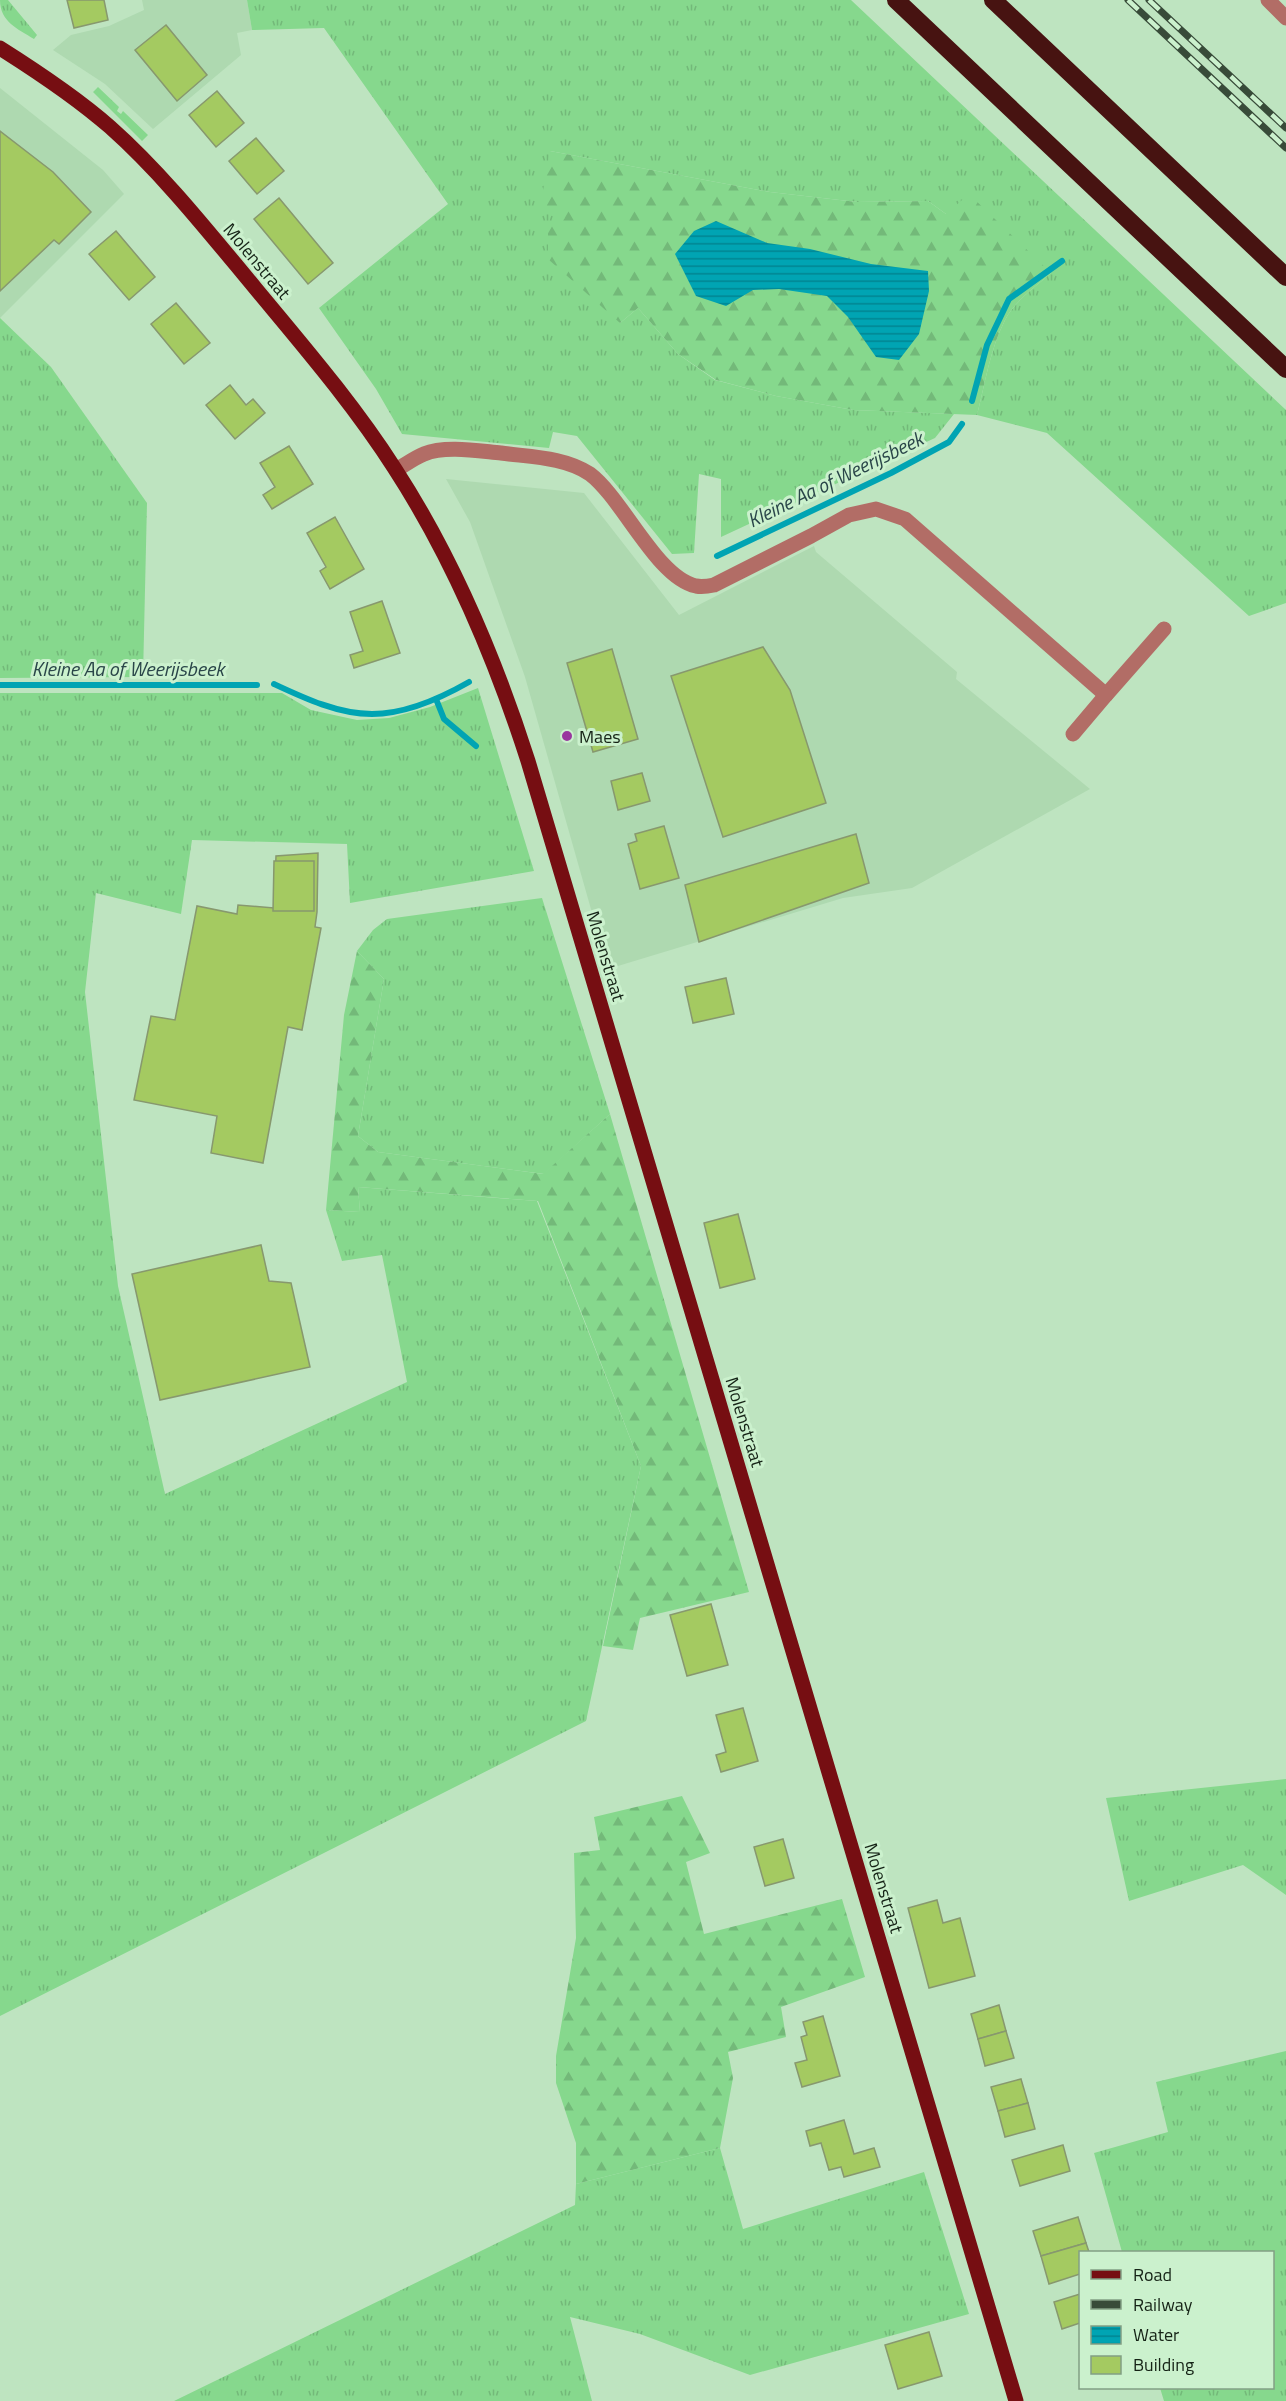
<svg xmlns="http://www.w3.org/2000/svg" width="1286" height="2401" font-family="'Titillium Web',sans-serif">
<defs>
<pattern id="grass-tufts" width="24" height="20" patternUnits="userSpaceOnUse" patternTransform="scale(1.5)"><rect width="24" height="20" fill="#86d88d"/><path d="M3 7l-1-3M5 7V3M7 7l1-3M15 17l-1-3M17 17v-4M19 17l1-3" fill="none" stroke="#73b979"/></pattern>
<pattern id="forest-firs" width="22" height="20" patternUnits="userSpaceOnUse" patternTransform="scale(1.5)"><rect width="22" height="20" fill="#86d88d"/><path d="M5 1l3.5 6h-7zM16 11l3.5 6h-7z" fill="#73b979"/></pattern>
<pattern id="water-rules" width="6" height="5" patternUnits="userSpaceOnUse" patternTransform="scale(1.5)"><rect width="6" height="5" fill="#00a4b3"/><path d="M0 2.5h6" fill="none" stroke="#018591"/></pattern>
</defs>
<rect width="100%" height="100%" fill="#bee4c0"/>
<g fill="#aed9b0">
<polygon points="142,0 247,0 252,30 237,33 241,55 153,129 105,84 53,50 71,35 109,26 144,10"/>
<polygon points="0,88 103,170 124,194 0,318"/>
<polygon points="446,479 584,493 679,615 814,546 816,552 957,672 956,679 1090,789 912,888 843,898 608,969 525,677 470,522"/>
</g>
<g fill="url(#grass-tufts)">
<path d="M0,0H8L37,35L34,39C18,29 0,22 0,0Z"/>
<path d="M247,0H851L1286,410V603L1249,616L1047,433L977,415C985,384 990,349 1005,320C1015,301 1035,287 1051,273L946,214L928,201L857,202L770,192L550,151L566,218L620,323L638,308L678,354L715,380L776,396L853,410L954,414L935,438L721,537V479L699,474L694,553L672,554L577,436L553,432L549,448L402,434L376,389L319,308L448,204L324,28L252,30Z"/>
<polygon points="98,87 119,107 117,111 121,114 123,111 148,135 142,141 93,92"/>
<polygon points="0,318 51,367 147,503 143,677 0,678"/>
<polygon points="478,688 534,871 350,903 347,844 192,840 181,914 96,893 85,992 118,1286 165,1494 407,1382 382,1255 342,1261 326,1210 360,1212 358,1187 537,1201 641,1466 586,1721 0,2016 0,693 282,693 311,710 357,720 389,718 430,707"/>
<polygon points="542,898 610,1114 544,1174 378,1152 358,1136 384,979 357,951 373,930 387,919"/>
<polygon points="1286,1779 1286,1895 1243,1865 1129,1901 1106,1798"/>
<polygon points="1286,2051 1286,2401 1164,2401 1160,2388 1272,2388 1272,2252 1122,2252 1094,2153 1168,2132 1156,2082"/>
<polygon points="720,2148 743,2229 924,2172 969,2314 750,2375 640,2334 570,2317 592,2401 174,2401 575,2205 576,2184"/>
</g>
<g fill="url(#forest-firs)">
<path d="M550,151L770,192L857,202L928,201L946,214L969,194L1051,273C1035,287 1015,301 1005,320C990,349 985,384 977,415L853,410L776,396L716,380L678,354L638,308L620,323L548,259V228L565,218L541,202Z"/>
<polygon points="357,951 384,979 358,1136 378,1152 543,1174 610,1114 749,1592 640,1618 633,1650 603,1646 641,1466 538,1201 358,1187 360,1212 326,1210 344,1015"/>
<polygon points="682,1796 710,1853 686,1862 704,1934 842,1899 865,1977 781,2007 786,2037 728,2052 733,2078 720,2148 576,2184 576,2143 556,2083 556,2056 576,1938 574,1853 600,1850 594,1817"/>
</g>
<polygon fill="url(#water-rules)" points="716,221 767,243 810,249 871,264 928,271 929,291 919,334 899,360 876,357 848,317 827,296 779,289 753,290 726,306 696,296 675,254 694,231"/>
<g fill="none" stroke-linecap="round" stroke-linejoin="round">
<g stroke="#00a4b3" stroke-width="6">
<polyline points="972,401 987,345 1009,299 1062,261"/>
<polyline points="717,556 891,473 949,442 962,424"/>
<path d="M274,684C304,698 338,714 372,714C406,714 441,698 469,682"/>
<polyline points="0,685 257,685"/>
<polyline points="436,699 444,719 476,746"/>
</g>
</g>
<g fill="#a4ca61" stroke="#87986e" stroke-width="1.5">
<polygon points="67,0 104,0 108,20 74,28"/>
<polygon points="166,25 207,75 177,101 135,50"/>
<polygon points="217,91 244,123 216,147 189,115"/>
<polygon points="0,131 53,172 91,212 59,244 54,240 0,291"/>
<polygon points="256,138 284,171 257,194 229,161"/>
<polygon points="279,198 333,263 308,284 254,219"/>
<polygon points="116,231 155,277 129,300 89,254"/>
<polygon points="176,303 210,343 184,364 151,324"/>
<polygon points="230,385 246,405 253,399 265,413 235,439 206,405"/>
<polygon points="289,446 313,484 272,509 263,495 275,487 260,463"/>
<polygon points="335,517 364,569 330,589 320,571 326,567 307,533"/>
<polygon points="382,601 400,653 354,668 350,655 363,651 350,612"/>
<polygon points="763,647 790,690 826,803 723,837 671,676"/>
<polygon points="612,649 638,739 593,752 567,663"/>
<polygon points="642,773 650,801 618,810 611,781"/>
<polygon points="664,826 679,878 640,889 628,844 637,841 635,834"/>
<polygon points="856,834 869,883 699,942 685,885"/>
<polygon points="318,853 317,912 315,927 321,928 302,1030 288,1027 263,1163 211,1153 217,1116 134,1100 151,1016 175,1020 197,906 237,914 238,905 274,908 276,856"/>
<polygon points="274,861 314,861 314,911 273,911"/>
<polygon points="726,978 734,1014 693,1023 685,987"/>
<polygon points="738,1214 755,1279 720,1288 704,1223"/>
<polygon points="261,1245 269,1281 291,1283 310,1367 160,1400 132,1274"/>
<polygon points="711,1604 728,1665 687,1676 670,1615"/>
<polygon points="743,1708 758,1761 721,1772 716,1755 726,1752 716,1715"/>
<polygon points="783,1839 794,1878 765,1886 754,1847"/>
<polygon points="937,1900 943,1923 960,1918 975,1976 929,1988 908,1908"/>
<polygon points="999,2005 1006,2031 978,2039 971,2014"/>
<polygon points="823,2016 840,2076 802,2087 795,2063 807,2060 801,2037 807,2035 803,2022"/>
<polygon points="1006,2031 1014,2058 985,2066 978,2039"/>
<polygon points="1021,2079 1028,2103 998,2111 991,2087"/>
<polygon points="1028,2103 1035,2129 1005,2137 998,2111"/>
<polygon points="844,2120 854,2154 874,2148 880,2167 844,2177 841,2167 829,2170 821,2143 810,2146 806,2131"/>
<polygon points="1063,2145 1070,2171 1020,2186 1012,2160"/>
<polygon points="1078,2217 1086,2243 1041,2256 1033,2231"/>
<polygon points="1086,2243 1089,2252 1080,2252 1080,2274 1049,2284 1041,2256"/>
<polygon points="1080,2294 1080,2323 1062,2329 1054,2302"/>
<polygon points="929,2332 942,2376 898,2389 885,2345"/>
</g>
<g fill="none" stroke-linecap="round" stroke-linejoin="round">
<g stroke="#b26d66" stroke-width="15">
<polyline points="1268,0 1286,18"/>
<path d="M396,470C405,465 414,458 424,454C445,445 479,451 501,453C530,457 565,457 590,474C623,499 657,578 696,586C702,587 709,586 714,585L811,536L849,515L876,509L905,519L1106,695L1164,629"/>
<polyline points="1073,734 1106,695"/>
</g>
<path stroke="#760e12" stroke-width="15" d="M0,48C38,72 76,97 110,127C163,174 211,235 256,289C305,348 354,405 395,469C454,560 495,658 528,761L1016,2401"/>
<g stroke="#471311" stroke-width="18">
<polyline points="896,0 1286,369"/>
<polyline points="993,0 1286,277"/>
</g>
<defs>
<g id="rail">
<polyline points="1128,0 1286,148"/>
<polyline points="1149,0 1286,128"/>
</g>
</defs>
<use href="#rail" stroke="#384b39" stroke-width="7"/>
<use href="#rail" stroke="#cbf1cd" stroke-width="4.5" stroke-dasharray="14" stroke-linecap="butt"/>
</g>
<circle fill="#99379e" stroke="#cbf1cd" stroke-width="2" cx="567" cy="736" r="6"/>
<g text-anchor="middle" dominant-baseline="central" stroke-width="6" stroke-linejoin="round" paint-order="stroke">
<g font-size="18" fill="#152316" stroke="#cbf1cd">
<text transform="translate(257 261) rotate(50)">Molenstraat</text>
<text transform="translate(606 956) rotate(73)">Molenstraat</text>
<text transform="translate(745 1422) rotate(73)">Molenstraat</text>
<text transform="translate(884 1888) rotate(73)">Molenstraat</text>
</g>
<g font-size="18" fill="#152316" stroke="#cbf1cd" text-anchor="start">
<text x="579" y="736">Maes</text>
</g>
<g font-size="20" font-style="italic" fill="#2a4649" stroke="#cbf1cd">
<text transform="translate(835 479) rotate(-26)">Kleine Aa of Weerijsbeek</text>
<text x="128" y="668">Kleine Aa of Weerijsbeek</text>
</g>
</g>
<rect x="1079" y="2251" width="195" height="138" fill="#cbf1cd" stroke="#829f84" stroke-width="1.5"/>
<rect x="1091" y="2270" width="30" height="9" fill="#760e12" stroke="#829f84" stroke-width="1.5"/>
<text x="1133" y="2281" font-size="18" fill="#152316">Road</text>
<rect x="1091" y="2300" width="30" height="9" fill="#384b39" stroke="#829f84" stroke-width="1.5"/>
<text x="1133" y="2311" font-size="18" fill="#152316">Railway</text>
<rect x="1091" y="2326" width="30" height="18" fill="url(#water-rules)" stroke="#829f84" stroke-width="1.5"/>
<text x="1133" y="2341" font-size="18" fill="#152316">Water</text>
<rect x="1091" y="2356" width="30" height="18" fill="#a4ca61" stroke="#829f84" stroke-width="1.5"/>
<text x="1133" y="2371" font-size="18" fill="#152316">Building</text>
</svg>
